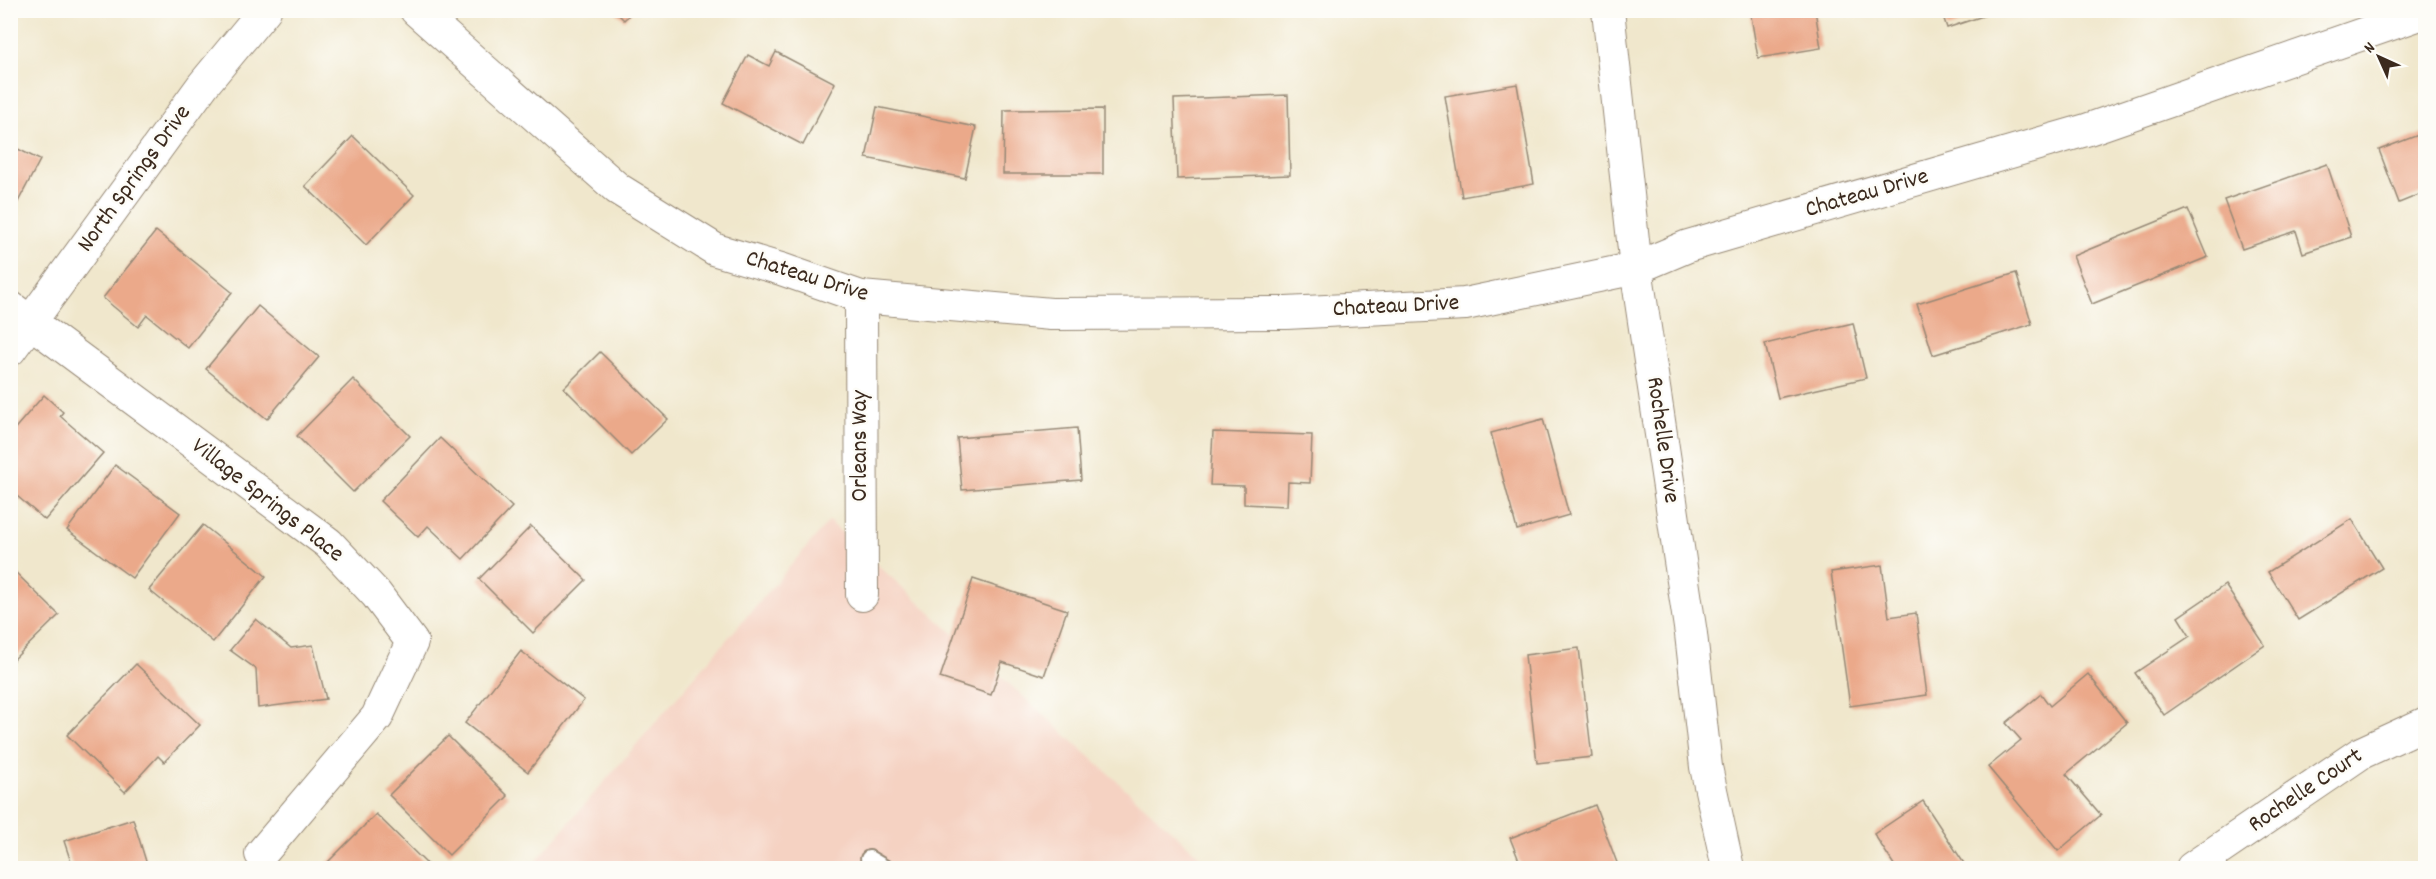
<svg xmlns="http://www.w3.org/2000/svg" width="2436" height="879" font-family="Dekko,sans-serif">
<rect width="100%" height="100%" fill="#fdfcf7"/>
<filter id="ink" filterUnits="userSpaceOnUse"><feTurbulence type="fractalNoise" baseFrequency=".0167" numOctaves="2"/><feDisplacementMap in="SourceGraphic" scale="12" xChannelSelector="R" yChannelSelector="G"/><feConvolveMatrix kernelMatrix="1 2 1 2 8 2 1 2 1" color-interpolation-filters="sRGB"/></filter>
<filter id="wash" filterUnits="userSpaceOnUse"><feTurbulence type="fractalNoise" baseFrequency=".008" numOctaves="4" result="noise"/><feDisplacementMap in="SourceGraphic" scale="24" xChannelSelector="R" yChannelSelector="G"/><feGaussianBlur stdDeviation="1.35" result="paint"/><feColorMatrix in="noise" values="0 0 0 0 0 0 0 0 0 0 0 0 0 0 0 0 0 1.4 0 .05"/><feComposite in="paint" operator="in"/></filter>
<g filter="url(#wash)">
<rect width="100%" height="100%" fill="#f0e7cc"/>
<polygon fill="#f5d2c2" points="829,521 1213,868 530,868"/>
<g id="blocks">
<g fill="#eba98a">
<polygon points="614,10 634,10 624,20"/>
<polygon points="1750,10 1815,10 1821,48 1758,58"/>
<polygon points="1941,10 1998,10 1998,11 1947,28"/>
<polygon points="776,52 835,83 803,145 723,103 748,55 769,66"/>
<polygon points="1517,84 1534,184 1462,197 1445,96"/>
<polygon points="1288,95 1290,175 1177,179 1174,99"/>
<polygon points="877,107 976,127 965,178 866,158"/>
<polygon points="1103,109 1103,174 1003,174 1004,110"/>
<polygon points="2426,132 2426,192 2399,203 2379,150"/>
<polygon points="353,136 414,195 366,245 305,186"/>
<polygon points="10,145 40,160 10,217"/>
<polygon points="2327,164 2351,237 2303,253 2296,231 2242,249 2224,200"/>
<polygon points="2188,209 2208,257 2092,304 2073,256"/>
<polygon points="156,231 232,292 188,348 147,315 138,327 103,298"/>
<polygon points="2016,273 2032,324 1933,355 1917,304"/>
<polygon points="258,306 319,357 267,419 206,369"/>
<polygon points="1853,323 1866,378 1778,398 1765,344"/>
<polygon points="600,352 668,419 631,455 564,388"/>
<polygon points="353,379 410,436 353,492 297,436"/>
<polygon points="44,395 63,412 60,416 103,453 45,520 10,490 10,434"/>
<polygon points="1543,419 1569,515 1517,530 1491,433"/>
<polygon points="1077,428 1081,480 962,490 957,438"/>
<polygon points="1213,432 1312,435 1310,483 1288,482 1287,506 1244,504 1244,486 1210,485"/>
<polygon points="440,438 512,507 463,559 428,526 418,537 380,501"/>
<polygon points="115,465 180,513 132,578 67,530"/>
<polygon points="2352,519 2382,568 2298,620 2268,572"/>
<polygon points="203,525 266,576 213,642 149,590"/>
<polygon points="531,526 586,580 533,633 479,579"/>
<polygon points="1882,565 1889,617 1916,613 1927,695 1850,706 1831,572"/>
<polygon points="10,567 59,615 10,663"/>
<polygon points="973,579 1067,610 1044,676 1002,662 991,695 940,678"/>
<polygon points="2225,585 2265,645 2164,715 2135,673 2190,636 2178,617"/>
<polygon points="256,619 291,648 313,645 326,699 258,708 256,669 230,650"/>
<polygon points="1579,648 1592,757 1537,763 1525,655"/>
<polygon points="521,651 584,700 528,772 465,723"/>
<polygon points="136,664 200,725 164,762 158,756 125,792 67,735"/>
<polygon points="2088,674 2127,723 2066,774 2101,815 2058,851 1988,767 2021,740 2006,723 2041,694 2050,706"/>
<polygon points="448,736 508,796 449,855 389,795"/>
<polygon points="1923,801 1967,868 1896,868 1874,834"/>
<polygon points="1595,805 1619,868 1554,868 1553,865 1542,868 1522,868 1510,838"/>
<polygon points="376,814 431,868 322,868"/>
<polygon points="133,819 148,868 73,868 64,841"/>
</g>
</g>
</g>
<g filter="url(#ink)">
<use href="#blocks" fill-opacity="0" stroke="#968875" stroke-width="1.5"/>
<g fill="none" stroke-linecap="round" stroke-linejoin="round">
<defs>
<polyline id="service" points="869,859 884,868"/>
<g id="minor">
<polyline points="416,10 618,189 716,250 781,269 861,297 1051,314 1286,313 1465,304 1636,268 1688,246 2086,130 2426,12"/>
<polyline points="1608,10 1636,268 1691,634 1706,767 1728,868"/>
<polyline points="861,297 862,595"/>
<polyline points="10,307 328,543 376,594 412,642 377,717 261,854"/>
<polyline points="10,350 203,85 265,10"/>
<polyline points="2192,868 2361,753 2426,723"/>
</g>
</defs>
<use href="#service" stroke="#968875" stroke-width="20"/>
<use href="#minor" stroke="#968875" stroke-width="34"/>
<use href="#service" stroke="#fff" stroke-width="16"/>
<use href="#minor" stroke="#fff" stroke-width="32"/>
</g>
</g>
<g text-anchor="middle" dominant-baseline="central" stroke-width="5" stroke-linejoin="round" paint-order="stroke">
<g font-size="24" fill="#3b2a1e" stroke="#fdfcf7">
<text transform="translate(135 179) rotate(-54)">North Springs Drive</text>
<text transform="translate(1867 194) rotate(-16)">Chateau Drive</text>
<text transform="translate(807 277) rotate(17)">Chateau Drive</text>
<text transform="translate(1396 307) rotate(-3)">Chateau Drive</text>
<text transform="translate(1662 440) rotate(82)">Rochelle Drive</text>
<text transform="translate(861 446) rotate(-90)">Orleans Way</text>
<text transform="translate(267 501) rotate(38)">Village Springs Place</text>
<text transform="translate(2306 791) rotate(-34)">Rochelle Court</text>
</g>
</g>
<rect width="2436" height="879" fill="none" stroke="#fdfcf7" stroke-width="36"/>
<g transform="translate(2379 57) rotate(315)" stroke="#fdfcf7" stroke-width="4.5" paint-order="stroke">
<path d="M0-4.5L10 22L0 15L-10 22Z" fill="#3b2a1e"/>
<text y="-9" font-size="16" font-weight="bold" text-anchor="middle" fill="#3b2a1e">N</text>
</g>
</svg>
